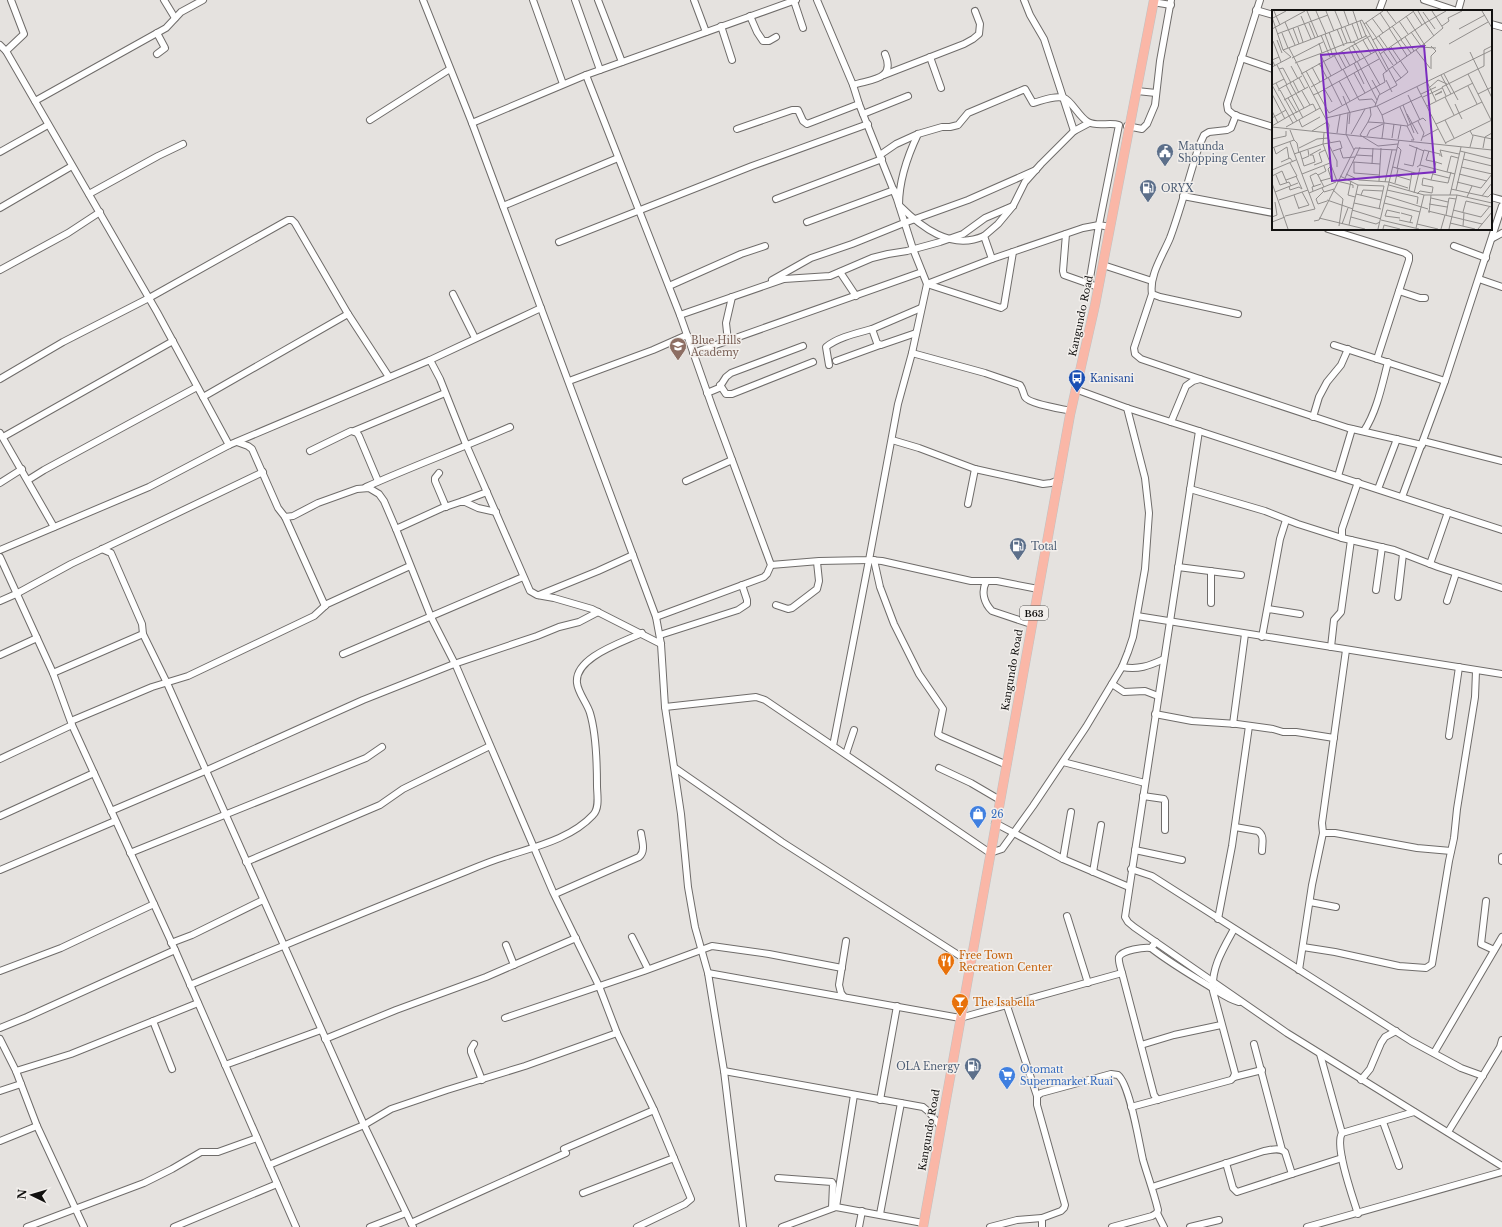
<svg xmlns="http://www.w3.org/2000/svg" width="1502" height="1227" font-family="'Libre Baskerville',serif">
<rect width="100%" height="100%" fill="#e5e2df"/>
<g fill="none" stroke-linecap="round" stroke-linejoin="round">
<defs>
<g id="minor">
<polyline points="164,0 175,18"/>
<polyline points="423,0 472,123 656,617 661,644 665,707 681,814 688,887 695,927 708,973 724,1071 743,1227"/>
<polyline points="533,0 563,84"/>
<polyline points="575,0 600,70"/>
<polyline points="598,0 622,62"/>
<polyline points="694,0 706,32"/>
<polyline points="817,0 853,85"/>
<polyline points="1024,0 1030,15 1044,39 1074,131"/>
<polyline points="1260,0 1227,104 1228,110 1234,115 1273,127"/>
<polyline points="1424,0 1457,11"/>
<polyline points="794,1 803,28"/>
<polyline points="1153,2 1171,5"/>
<polyline points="1256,10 1273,15"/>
<polyline points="1379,11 1383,0"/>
<polyline points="1458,11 1461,0"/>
<polyline points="750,16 757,32 763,41 769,41 776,37"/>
<polyline points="1491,24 1502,27"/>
<polyline points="721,26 732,60"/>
<polyline points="0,45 6,51 157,312 229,445"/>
<polyline points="6,51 24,34 11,0"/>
<polyline points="157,54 165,48 157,33"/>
<polyline points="930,57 941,88"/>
<polyline points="1241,58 1273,69"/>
<polyline points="586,75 680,315 712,406 771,565 767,574 764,577 656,617"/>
<polyline points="884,75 964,44 973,39 979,34 980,24 975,11"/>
<polyline points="1137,91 1156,93"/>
<polyline points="35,101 166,28 181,12 203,0"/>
<polyline points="863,114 908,96"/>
<path d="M1236,115L1231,128L1227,130L1209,132L1204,135L1199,146C1189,177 1181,208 1170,238C1163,255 1149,275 1152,294L1160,297L1238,314"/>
<polyline points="370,120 450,69"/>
<polyline points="472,123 586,75 796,0"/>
<polyline points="1127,126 1142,129 1147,124 1155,105 1160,61 1171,0"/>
<polyline points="737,129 792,110 798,110 803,121 807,124 859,104"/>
<path d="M918,134C907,157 899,180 899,205C921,227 951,251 984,236"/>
<polyline points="0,152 48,125"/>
<path d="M880,155L896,144L918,134L942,127H950L958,125L968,113L1025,89L1033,103C1041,101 1055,95 1064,98C1071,100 1079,117 1088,122C1097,127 1110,122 1119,125L1099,225L1110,227"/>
<polyline points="89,194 158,156 183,144"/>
<polyline points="1183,196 1273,213"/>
<polyline points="1491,197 1502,200"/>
<polyline points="776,199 882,159"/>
<polyline points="503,206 618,158"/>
<polyline points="0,208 72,166"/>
<polyline points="807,222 894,190"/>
<polyline points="1328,229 1405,253 1409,256 1409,260 1377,359"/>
<polyline points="1066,234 1063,271 1064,275 1098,287"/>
<polyline points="1493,238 1502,233"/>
<polyline points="559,242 752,166 868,124"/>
<polyline points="1454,246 1486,258"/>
<polyline points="992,259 984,236 998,224 1013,206 1025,182 1041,164 1074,131 1089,123"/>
<polyline points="1103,265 1152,281"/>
<polyline points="0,270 68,233 100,212"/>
<polyline points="840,272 856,296"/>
<polyline points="1479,279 1502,287"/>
<polyline points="772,280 811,258 852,244 904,223 968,200 1036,170"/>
<polyline points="927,284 992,259 1083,228 1099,225 1089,284"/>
<polyline points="927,284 1001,308 1004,306 1013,252"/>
<polyline points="669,286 741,254 765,246"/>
<polyline points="1399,291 1420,298 1425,298"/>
<polyline points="453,294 475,338"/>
<polyline points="1152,294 1134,348 1135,354 1141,359 1200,379"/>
<polyline points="680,315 784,279 830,276 872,258 888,254 907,251 940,242 963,234 985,218 1013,206"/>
<polyline points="872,329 921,308"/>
<polyline points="728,341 726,323 732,297"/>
<polyline points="1334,345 1445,381"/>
<polyline points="693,353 922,272"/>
<path d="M912,353L985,373L1020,385C1023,389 1023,393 1025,397C1029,404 1063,409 1071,411"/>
<polyline points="430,360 541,308"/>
<polyline points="836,361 880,345"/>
<path d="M829,365L826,347C838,337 858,333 872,329L877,343L881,345L916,333"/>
<polyline points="0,379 63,342 149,298 288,220 292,220 295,223 348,314"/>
<polyline points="569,381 653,350 687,335"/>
<polyline points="720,385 726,394 732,394 813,362"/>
<polyline points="1075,389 1127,408 1199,431 1502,530"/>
<polyline points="707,393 719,388 726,377 731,373 803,346"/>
<polyline points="203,397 348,314 389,377"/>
<polyline points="1313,417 1319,397 1327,382 1341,365 1348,349"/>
<polyline points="1171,422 1186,386 1193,381 1200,379 1348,428 1422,445"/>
<polyline points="354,431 445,393"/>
<polyline points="1199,431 1125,917 1128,922 1134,927 1287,1033 1502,1166"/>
<path d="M1364,431C1377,411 1382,385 1388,362"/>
<polyline points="0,433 54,527"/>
<polyline points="3,437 173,341"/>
<polyline points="892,440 919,448 975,469 1043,484 1051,483 1059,480"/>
<polyline points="1423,441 1502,461"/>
<polyline points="237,442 248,446 252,449 278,508 285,517 293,516 318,503 357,489 369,488 379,494 384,501 396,529 431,617 457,668 553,892 599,986 617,1033 654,1110 691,1199 685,1204 637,1227"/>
<polyline points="310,451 351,431 357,433 359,436 378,481"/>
<polyline points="439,473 435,478 435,481 446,507"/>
<polyline points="1338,476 1352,429"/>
<polyline points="28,480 44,470 197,387"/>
<polyline points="686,481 732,460"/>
<polyline points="0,483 22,469"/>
<path d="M366,487C413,466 462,448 510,427"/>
<polyline points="1190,489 1265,511 1298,524 1342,538 1394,550 1438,567 1502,588"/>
<polyline points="1378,489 1397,439"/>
<polyline points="1402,497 1445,381 1502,206"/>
<polyline points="463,501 487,492"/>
<polyline points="968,504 975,469"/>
<polyline points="285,517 325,606"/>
<polyline points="396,529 442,508 463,501 478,508 496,512"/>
<polyline points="1342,538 1342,529 1358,482"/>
<polyline points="102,549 111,553 142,624 143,634 167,683 364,1125 413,1227"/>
<polyline points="0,550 149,487 229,445 430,360 440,379 465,442 530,591 537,595 554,598 592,609 661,644"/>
<polyline points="0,557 53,673 72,725 175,950 296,1227"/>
<polyline points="874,560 880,587 894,624 919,674 943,709 938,734 941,736 1007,765"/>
<polyline points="1430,564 1448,512"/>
<path d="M771,565L819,561L869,560L898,404L912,353L927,284L913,249L897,199L859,104L853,85C872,79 896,80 885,54"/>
<polyline points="1178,567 1241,575"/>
<path d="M986,582C981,592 984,603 992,611L1031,624"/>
<polyline points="1038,589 997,581 971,581 882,561 869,560 833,746 990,853 1002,849 1033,806 1086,727 1122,667 1128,652 1133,637 1145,569 1149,513 1145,478 1127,408"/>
<polyline points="1376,590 1382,547"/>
<polyline points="539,595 598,571 633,555"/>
<polyline points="1398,597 1403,554"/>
<polyline points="0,601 16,594 71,564 263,472"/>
<polyline points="1447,601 1456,573"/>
<polyline points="1211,603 1211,571"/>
<polyline points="776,605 788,609 792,608 817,589 819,581 817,562"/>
<polyline points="1268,609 1300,614"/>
<polyline points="1137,616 1502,674"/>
<polyline points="660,635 738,610 747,604 747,600 742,585"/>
<polyline points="1262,637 1280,539 1286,520"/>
<polyline points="1331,647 1334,620 1341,612 1351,540"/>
<polyline points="343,654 523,577"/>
<polyline points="0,655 37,638"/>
<path d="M1122,667C1138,670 1149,666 1164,659"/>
<polyline points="53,673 143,634"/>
<polyline points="1112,684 1124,692 1145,691 1158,696"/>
<polyline points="665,707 756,697 765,700 833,746"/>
<polyline points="1155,714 1192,721 1237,724 1273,729 1283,732 1296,732 1334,738"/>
<polyline points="71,721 152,687 188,676 314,616 327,604 410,566"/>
<polyline points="1233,724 1245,634"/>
<polyline points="1449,736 1459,667"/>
<polyline points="846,754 854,730"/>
<polyline points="0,759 72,725"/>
<polyline points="1063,762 1145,783"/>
<polyline points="675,768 782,842 971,963"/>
<polyline points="939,768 971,783 1000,800"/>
<polyline points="1143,796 1164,799 1165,801 1165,830"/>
<polyline points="111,811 205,771 363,700 454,664 537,636 559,627 579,622 598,612"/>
<polyline points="0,816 94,773"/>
<polyline points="995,823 1063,859 1129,887"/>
<path d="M1235,827L1258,831C1265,836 1262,844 1262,851"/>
<polyline points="1323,833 1335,833 1417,848 1451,851"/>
<polyline points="1135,850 1182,860"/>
<polyline points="130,853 366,758 382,747"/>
<polyline points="1502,857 1502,861"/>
<polyline points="1063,859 1071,812"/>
<polyline points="246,862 380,805 403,789 490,746"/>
<polyline points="1131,869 1152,876 1411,1041 1461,1068 1483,1076"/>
<polyline points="0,870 115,821"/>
<polyline points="1093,872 1101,825"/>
<path d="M555,894L639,857C646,851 642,841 641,833"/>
<polyline points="1486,901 1481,944 1494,950"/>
<polyline points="1310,902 1336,907"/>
<polyline points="1067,916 1088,983"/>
<polyline points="1218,919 1232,846 1249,726"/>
<polyline points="632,937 648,969"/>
<path d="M1156,942L1151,948C1144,947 1122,950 1119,957C1118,961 1121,969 1122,973L1154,1095L1158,1100"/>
<polyline points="171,943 192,935 263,900"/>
<polyline points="506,945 514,965"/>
<polyline points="1303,947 1335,952 1399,966 1426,968 1432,964 1449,861 1454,838 1457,809 1475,697 1476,671"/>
<path d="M1151,948C1169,962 1189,974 1209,986C1219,992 1227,999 1239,1002"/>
<polyline points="1299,970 1312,885 1323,833 1322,823 1346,650"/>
<polyline points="0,971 61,948 154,904"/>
<polyline points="708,973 960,1018 1122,973"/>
<path d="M190,985C282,946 374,908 467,871C479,866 491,861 504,857C534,847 571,839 593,815C600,808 597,794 597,786C597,764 596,733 590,713C587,703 578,693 577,683C574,657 624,642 642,633"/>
<polyline points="844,997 841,993 839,985 846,941"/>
<polyline points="1007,1006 1037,1096"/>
<polyline points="505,1018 644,971 712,946 769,954 842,968"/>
<polyline points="153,1021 172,1069"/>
<polyline points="0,1028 27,1017 175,950"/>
<polyline points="0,1039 16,1071 37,1126 84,1227"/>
<polyline points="325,1039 396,1010 486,977 576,938"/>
<polyline points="474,1044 471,1049 471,1052 482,1080"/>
<polyline points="1254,1044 1282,1150"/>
<polyline points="1141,1045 1174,1035 1221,1025"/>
<polyline points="1434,1053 1502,937"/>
<polyline points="1320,1054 1342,1133"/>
<polyline points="225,1065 321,1030"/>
<polyline points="16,1071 71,1054 198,1003"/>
<polyline points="724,1071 923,1107 929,1112 941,1127"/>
<polyline points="1234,1077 1262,1070"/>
<polyline points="1361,1080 1370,1069 1381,1043 1385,1037 1396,1031"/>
<polyline points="0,1091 21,1084"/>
<polyline points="880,1100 897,1006"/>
<path d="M1131,1107L1231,1080L1234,1077L1235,1073L1213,991C1211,968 1223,949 1234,929"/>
<polyline points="1383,1122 1399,1166"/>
<polyline points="1448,1132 1482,1077 1500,1047 1502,1040"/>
<polyline points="0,1141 37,1126"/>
<polyline points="564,1149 654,1110"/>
<polyline points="1226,1163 1233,1188 1237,1192 1292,1174"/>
<polyline points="269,1165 364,1125 391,1109 447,1090 525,1066 617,1033"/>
<polyline points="778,1178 832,1182 833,1184 832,1208"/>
<path d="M1152,1187L1264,1151C1271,1150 1279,1147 1285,1152L1292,1174L1342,1158"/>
<polyline points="583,1193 674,1158"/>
<polyline points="836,1207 854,1095"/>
<polyline points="1157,1213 1164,1227"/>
<polyline points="880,1214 901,1103"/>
<path d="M1358,1214C1353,1198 1334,1146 1342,1133L1414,1112"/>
<polyline points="411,1223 566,1153"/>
<polyline points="27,1227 144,1183 172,1169 201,1152 218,1152 257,1138"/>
<polyline points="174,1227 277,1184"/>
<polyline points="370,1227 406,1213"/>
<polyline points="782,1227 836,1207 923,1223"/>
<polyline points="859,1227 862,1211"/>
<polyline points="990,1227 1017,1220 1042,1218"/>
<path d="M1042,1227V1218L1061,1211L1064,1208L1065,1205L1037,1105V1096L1041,1093L1111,1074L1118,1075C1130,1085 1139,1143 1143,1160C1148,1177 1154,1193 1158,1210L1157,1213L1152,1216L1112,1227"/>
<polyline points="1190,1227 1219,1220"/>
<polyline points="1307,1227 1502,1172"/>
</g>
<polyline id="highway" points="923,1227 1070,415 1095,305 1154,0"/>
</defs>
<use href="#minor" stroke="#6f6c6a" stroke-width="8"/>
<use href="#highway" stroke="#c1c1c1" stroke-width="10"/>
<use href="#minor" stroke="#fff" stroke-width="6"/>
<use href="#highway" stroke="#fab7a7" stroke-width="9"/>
</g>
<defs>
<symbol id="civic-pin" viewBox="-11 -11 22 30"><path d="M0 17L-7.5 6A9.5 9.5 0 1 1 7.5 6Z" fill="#5c6f8a" stroke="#f2efec"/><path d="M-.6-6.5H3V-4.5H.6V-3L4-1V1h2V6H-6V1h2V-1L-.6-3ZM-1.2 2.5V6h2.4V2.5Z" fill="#fff"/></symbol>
<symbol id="fuel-pin" viewBox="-11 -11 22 30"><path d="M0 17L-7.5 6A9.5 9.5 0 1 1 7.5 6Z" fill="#5c6f8a" stroke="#f2efec"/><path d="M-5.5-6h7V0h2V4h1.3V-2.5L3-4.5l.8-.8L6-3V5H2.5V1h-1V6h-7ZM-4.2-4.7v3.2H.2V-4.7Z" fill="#fff"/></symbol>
<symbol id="school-pin" viewBox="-11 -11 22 30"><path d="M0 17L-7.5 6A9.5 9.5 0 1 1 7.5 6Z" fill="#8d6e63" stroke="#f2efec"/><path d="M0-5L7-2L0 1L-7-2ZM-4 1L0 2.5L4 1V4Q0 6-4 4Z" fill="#fff"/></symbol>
<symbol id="bus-pin" viewBox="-11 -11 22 30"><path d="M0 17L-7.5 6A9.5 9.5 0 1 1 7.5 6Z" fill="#1a4fb4" stroke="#f2efec"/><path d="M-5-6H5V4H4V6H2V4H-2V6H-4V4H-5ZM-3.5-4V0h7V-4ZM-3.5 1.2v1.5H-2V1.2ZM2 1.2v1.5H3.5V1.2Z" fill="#fff"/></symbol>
<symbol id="shop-pin" viewBox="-11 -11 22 30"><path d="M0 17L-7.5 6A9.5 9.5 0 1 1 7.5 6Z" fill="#3f7fe0" stroke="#f2efec"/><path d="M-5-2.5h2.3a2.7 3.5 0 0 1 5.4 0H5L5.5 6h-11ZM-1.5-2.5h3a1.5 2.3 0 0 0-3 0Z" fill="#fff"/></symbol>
<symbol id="restaurant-pin" viewBox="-11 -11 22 30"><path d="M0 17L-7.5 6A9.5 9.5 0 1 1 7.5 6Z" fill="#e8710a" stroke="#f2efec"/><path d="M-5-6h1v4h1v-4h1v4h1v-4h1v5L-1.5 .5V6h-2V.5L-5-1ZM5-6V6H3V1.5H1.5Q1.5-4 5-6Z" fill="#fff"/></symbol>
<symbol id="bar-pin" viewBox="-11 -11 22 30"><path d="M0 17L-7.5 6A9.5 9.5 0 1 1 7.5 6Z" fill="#e8710a" stroke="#f2efec"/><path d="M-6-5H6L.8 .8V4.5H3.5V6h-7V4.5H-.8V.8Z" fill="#fff"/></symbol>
<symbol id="supermarket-pin" viewBox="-11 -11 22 30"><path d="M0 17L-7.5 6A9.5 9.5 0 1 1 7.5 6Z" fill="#3f7fe0" stroke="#f2efec"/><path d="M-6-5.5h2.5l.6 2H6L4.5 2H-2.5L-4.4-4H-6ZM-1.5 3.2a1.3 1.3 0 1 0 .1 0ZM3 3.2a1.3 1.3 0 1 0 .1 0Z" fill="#fff"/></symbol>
</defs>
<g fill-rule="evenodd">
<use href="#civic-pin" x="1155" y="142" width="20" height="27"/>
<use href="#fuel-pin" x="1138" y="178" width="20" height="27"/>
<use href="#school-pin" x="668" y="336" width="20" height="27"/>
<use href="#bus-pin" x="1067" y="368" width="20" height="27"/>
<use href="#fuel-pin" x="1008" y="536" width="20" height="27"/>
<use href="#shop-pin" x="968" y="804" width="20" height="27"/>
<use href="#restaurant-pin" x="936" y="951" width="20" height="27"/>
<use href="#bar-pin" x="950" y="992" width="20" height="27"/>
<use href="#fuel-pin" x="963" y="1056" width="20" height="27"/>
<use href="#supermarket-pin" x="997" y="1065" width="20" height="27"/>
</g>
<g text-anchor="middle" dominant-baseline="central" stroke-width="3" stroke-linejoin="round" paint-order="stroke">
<rect fill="#f2efec" stroke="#555452" stroke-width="1" x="1020" y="606" width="28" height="14" rx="3"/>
<g font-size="9" font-weight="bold" fill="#121110">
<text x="1034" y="613">B63</text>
</g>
<g font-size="10" fill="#4e5e75" stroke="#f2efec" text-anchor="start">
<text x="1178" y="146">Matunda<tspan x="1178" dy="12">Shopping Center</tspan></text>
<text x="1161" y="188">ORYX</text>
<text x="1031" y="546">Total</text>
<text x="960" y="1066" text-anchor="end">OLA Energy</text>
</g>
<g font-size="10" fill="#121110" stroke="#f2efec">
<text transform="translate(1081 316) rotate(-78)">Kangundo Road</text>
<text transform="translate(1012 670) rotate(-80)">Kangundo Road</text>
<text transform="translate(929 1130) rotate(-80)">Kangundo Road</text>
</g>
<g font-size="10" fill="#785e54" stroke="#f2efec" text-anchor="start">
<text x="691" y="340">Blue Hills<tspan x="691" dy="12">Academy</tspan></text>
</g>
<g font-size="10" fill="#164399" stroke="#f2efec" text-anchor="start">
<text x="1090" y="378">Kanisani</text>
</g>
<g font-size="10" fill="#366cbe" stroke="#f2efec" text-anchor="start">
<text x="991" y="814">26</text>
<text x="1020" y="1069">Otomatt<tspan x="1020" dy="12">Supermarket Ruai</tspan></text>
</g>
<g font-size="10" fill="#c56008" stroke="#f2efec" text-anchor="start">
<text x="959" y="955">Free Town<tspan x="959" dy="12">Recreation Center</tspan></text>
<text x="973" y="1002">The Isabella</text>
</g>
</g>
<g transform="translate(1272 10)">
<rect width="220" height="220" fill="#e5e2df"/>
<path fill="none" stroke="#918e8c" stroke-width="1" d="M2,1L8,15M35,1L46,27M44,1L54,24M54,1L62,21M63,1L70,18M72,1L77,15M81,1L90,28M115,1L124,13M141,1L150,15M210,1L220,18M151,2L163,19M108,3L118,18M29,6L39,29M0,7L11,40L19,47M1,8L14,1M100,8L111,23M127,11L136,24M13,12L23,35M37,13L43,28M94,13L104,27M153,13L174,1M153,13L162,26M80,14L86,29M92,14L111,1M120,16L130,30M170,16L177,11L176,8L190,1M26,17L31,32M73,17L79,32M21,18L27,34M69,18L75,33L82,32L92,47M117,18L126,32M0,19L33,1M65,19L72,36M187,19L213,5M57,22L65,44M139,22L149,36M10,23L16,38M5,24L56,5M53,24L61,46M49,25L58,47M94,25L115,62M107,26L116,39M133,27L142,41M104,28L113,41M5,30L10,43M91,30L99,44M101,30L142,1M129,30L139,43M1,31L9,52M81,32L94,26L88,11M126,32L135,46M177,34L216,12M80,35L88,50M154,36L152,34L171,18L160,1M119,37L136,62L129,68M148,37L164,38M17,38L57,115L56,123M77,38L84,52M116,39L125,53M11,40L90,10L125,75L107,85L103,96M144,40L158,58M70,41L78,56M112,42L121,55M198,42L220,88M50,43L75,33M66,43L74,58M48,44L59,66M108,44L153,13L146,1M62,45L70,60M92,47L108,75M20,48L51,32M85,51L105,90M23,53L50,43L47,33M47,53L55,68M82,53L92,74M5,55L7,59L11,58L19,73M3,56L0,50L7,47M19,56L26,69M120,56L129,68L123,72M0,57L19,47M40,57L48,72M7,59L15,75M71,59L87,90L100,89L104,94M117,59L152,34L134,6M159,59V46L164,41L159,36M34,61L46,83L107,49M82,63L93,83M29,64L98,26M172,64L186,90M196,64L219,110M169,65L179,84M56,67L70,95M27,68L33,79M100,70L108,84M114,70L120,82M21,71L27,83M67,71L78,91M155,72L164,91M4,73L7,79L30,66M18,73L32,98M0,75L17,106L0,116M0,75L12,69M14,75L31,108M196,76L205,94M39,77L106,40M145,77L174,134M158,77L166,70L175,74M6,80H8L25,111M53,80L60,92M30,81L38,95M170,81L163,85L170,82M0,84L13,109M149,84L164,77M206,84L220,77M41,85L46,83L57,103L113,72L111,64L117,59M136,85L148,110M71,86L78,103L77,114M174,86L170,77L212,56V40L220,36M151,87L170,78M173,87L182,105M16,88L25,103M12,90L36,77M131,95L142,123M105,96L110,105L150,86M155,96L201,73M128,97L136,115M0,101L6,113M76,103L74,124L82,140M135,104L146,124M110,105L112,113L135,116L151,108L154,111M0,108L14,100M54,108L105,96L220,40M190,109L187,103L210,92M27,110L30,117L48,107M173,110L187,103L183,94M146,111L152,123L149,131M96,112L99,105L98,97M21,113L17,106L38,95L41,94L44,100M164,114L173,110L182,128M135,116L142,130H139M0,117L220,140M14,117L48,98M40,121L55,112M52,123L51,134L65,171M65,123L68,105M79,124L93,99M201,125L220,129M95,126L98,120L111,114M151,127L166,119M110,128L112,113L96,112L88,125L106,136L126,134M120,128L122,114M0,129L14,126V121M126,129L129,115M22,130L25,133L27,143M56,133L65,151V157M173,133L220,110M137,135L152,141M15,137L17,149M198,137L201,126L198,121M0,138L22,130L18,120M2,138L4,144L15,137M27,138L45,129L56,128L58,132M211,138L213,127L220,123M68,139L71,148L83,147M157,141L154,150L164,152M188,141L220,149M28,142L30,149L37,146L36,140M22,144L51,134L68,131L70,138L61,141M38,145L49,139M84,145L101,146M170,147L168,140L187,144M30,149L32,156L43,152L41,145H38M191,149L220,156M9,152L18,148L21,152M81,152L108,154M82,152V163L107,165M100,154L101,138M132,154L141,156L145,137M42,155L50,152L47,143L53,140M148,155L152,140L168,144V146M52,156L54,161L46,165L52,177M121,157L147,164M145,157L148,155L183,164M189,157L220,164M125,159L129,140L126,137M0,160L24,150M175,162L179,146L186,148M30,164L58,153M74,164L87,170L117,172M161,164L177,168M187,164L215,171M4,165L8,175L17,172L19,176M0,166L10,161L15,173M68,166L86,175L77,215M125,166L138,170M73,168L88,137M14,170L25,166L18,153M159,170L176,173L179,162M48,171L59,168L56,159L59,156M65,171L81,175V178M79,171L76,185L83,187M107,171L109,138M113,172L120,140M117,172L136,178M185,172L209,178L220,164M0,173L16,219M123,173L126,159M86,175L112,176L107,199M117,175L152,185H185L220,193M17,176L18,180L27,177L30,179L24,166M42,177L38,166L44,163L46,165M50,178L52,182L62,179M179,179L197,183M61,180L71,189L67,216M115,180L146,187L145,194M184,180L193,142M41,181L40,177L49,174M52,181L44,189L46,194L55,191M137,181L140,162M3,182L26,173M37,183L64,172M142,183L148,158M197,183L216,187L220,183M84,184L109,190M145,184L148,181L160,183L161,177L150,175L151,168L159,170L164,152L170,154M22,185L27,199M89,185L91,180L111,181M178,185L189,137M114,186L156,199M210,186L220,173M195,187L200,176M159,188L176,192M7,190L36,180M55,190L81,199M82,193L109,199M112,193L148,202M157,194L175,197M27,198L37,195L30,182M80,200L109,209M181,200L209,207L218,196M156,201L210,214M191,202L194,191L220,197M129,203L140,206L138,212M157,203L159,185M174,205L177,188L184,189M13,206L43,199L18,132M0,207L5,205L3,192M79,207L104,214L108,212M47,208L93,219M128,208L113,206L115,200L128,203M109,210L147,219M127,210L141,213M42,211L47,210L83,138L125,140M0,212L13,207M178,213L203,219M70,214L76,198M145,214L166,219M191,216L192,203M144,218L152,185M106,219L127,130M111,219L112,215L128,219M169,219L173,205M177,219L185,185M206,219L220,202"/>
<path fill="#7b2cbf" fill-opacity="0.15" stroke="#7b2cbf" stroke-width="2" d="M152,36L163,162L60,171L49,45Z"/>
<rect width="220" height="220" fill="none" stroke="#121110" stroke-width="2"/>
</g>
<g transform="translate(32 1195) rotate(275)" stroke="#f2efec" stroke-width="3" paint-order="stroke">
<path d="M0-3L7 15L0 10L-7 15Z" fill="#121110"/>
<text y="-6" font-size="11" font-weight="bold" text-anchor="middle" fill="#121110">N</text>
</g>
</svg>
